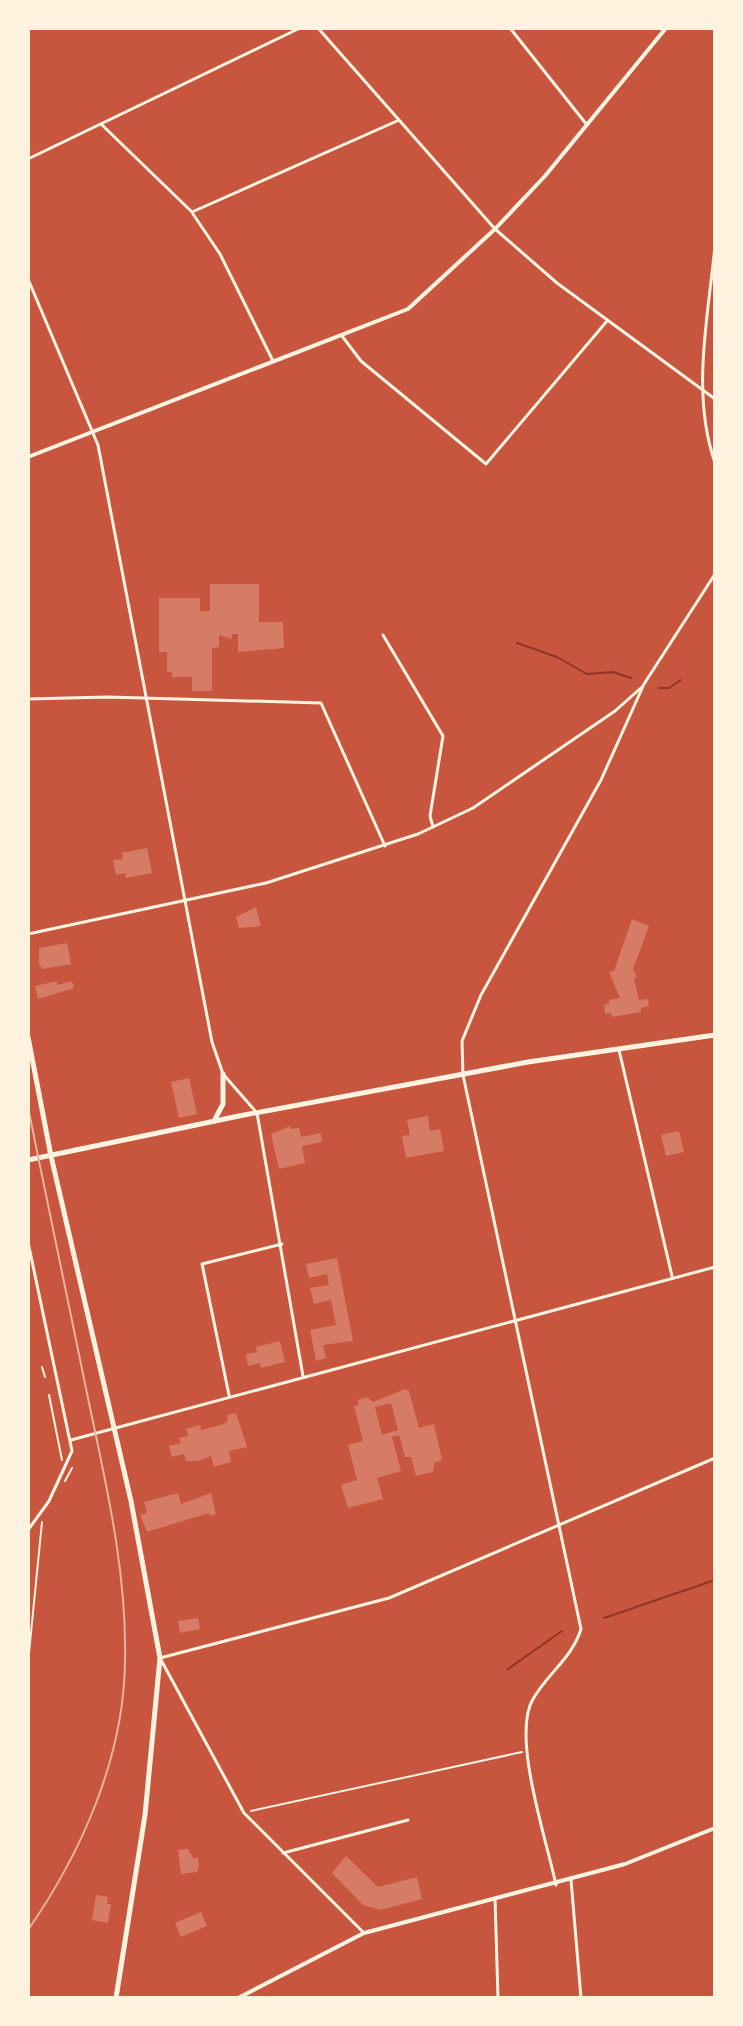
<svg xmlns="http://www.w3.org/2000/svg" width="743" height="2026" font-family="Cabin,sans-serif">
<rect width="100%" height="100%" fill="#c8553d"/>
<g fill="none" stroke-linecap="round" stroke-linejoin="round">
<g stroke="#8f3625" stroke-width="2">
<polyline points="517,643 557,657 587,674 613,672 631,678"/>
<polyline points="659,688 669,688 681,680"/>
<polyline points="604,1618 715,1580"/>
<polyline points="508,1669 562,1631"/>
</g>
</g>
<g fill="#d67c66" fill-rule="evenodd">
<polygon points="210,584 259,584 259,622 283,622 284,648 238,652 238,634 232,634 232,639 219,635 219,647 212,648 212,691 192,691 192,677 172,677 172,672 167,672 167,652 159,652 159,598 200,598 200,611 210,611"/>
<polygon points="147,848 152,873 126,878 125,873 116,875 113,860 123,859 122,853"/>
<polygon points="256,907 261,926 239,928 236,917"/>
<polygon points="632,919 649,926 633,969 637,977 634,978 639,1000 648,999 649,1006 641,1008 641,1012 612,1017 611,1013 605,1014 604,1005 609,1004 609,1000 620,998 609,972 614,971"/>
<polygon points="67,943 71,964 43,969 39,965 39,948"/>
<polygon points="57,981 57,985 72,981 74,988 38,999 35,986"/>
<polygon points="189,1078 197,1114 179,1118 171,1082"/>
<polygon points="428,1116 430,1131 440,1129 444,1151 406,1158 402,1136 410,1135 407,1120"/>
<polygon points="290,1126 291,1129 299,1128 301,1137 321,1133 322,1142 302,1146 305,1163 279,1169 271,1134"/>
<polygon points="679,1131 684,1152 666,1156 661,1135"/>
<polygon points="337,1258 353,1341 323,1345 326,1358 316,1361 310,1330 336,1325 331,1300 314,1304 310,1288 329,1285 327,1274 309,1278 306,1264"/>
<polygon points="280,1341 285,1362 261,1368 260,1363 248,1366 246,1354 257,1352 256,1347"/>
<path d="M405,1389L409,1391L419,1428L434,1424L442,1460L434,1463L433,1472L416,1476L411,1457H405L399,1435L392,1437L401,1471L377,1478L383,1499L348,1508L341,1485L357,1480L348,1445L363,1441L354,1406L359,1405L358,1400L367,1397L373,1402ZM391,1403L398,1430L382,1435L375,1407Z"/>
<polygon points="236,1413 247,1447 229,1451 231,1462 214,1467 211,1456 199,1461 186,1461 184,1454 172,1457 169,1446 181,1443 179,1438 188,1436 186,1429 200,1425 201,1430 221,1425 227,1422 228,1415"/>
<polygon points="178,1493 181,1504 211,1493 216,1514 210,1516 209,1513 147,1532 140,1515 147,1513 144,1502"/>
<polygon points="198,1618 200,1629 180,1633 178,1621"/>
<polygon points="188,1849 193,1858 198,1858 199,1866 197,1872 181,1874 178,1850"/>
<polygon points="346,1856 378,1887 417,1877 422,1899 381,1910 363,1905 332,1873"/>
<polygon points="96,1895 108,1897 107,1904 111,1904 108,1923 92,1920"/>
<polygon points="201,1912 207,1926 181,1937 175,1923"/>
</g>
<g fill="none" stroke-linecap="round" stroke-linejoin="round">
<g stroke="#fff3e0" stroke-width="2">
<polyline points="42,1367 45,1377"/>
<polyline points="49,1395 62,1460"/>
<polyline points="65,1481 72,1468"/>
<polyline points="28,1663 42,1522"/>
<polyline points="251,1811 522,1752"/>
<polyline points="28,1878 28,1887"/>
</g>
<g stroke="#fff3e0" stroke-width="3">
<polyline points="318,28 495,229 557,283 715,399"/>
<polyline points="510,28 587,125"/>
<polyline points="101,124 192,212 397,121"/>
<polyline points="28,159 300,28"/>
<polyline points="193,214 220,254 273,361"/>
<path d="M715,246C708,318 691,393 715,463"/>
<polyline points="28,279 98,445 212,1042 223,1074 257,1113 303,1376"/>
<polyline points="342,336 361,361 486,464 607,321"/>
<polyline points="383,635 443,736 430,816 433,827"/>
<polyline points="28,699 108,697 321,703 385,846"/>
<polyline points="28,934 266,883 418,834 473,808 615,711 642,687"/>
<polyline points="619,1050 672,1276"/>
<polyline points="28,1242 72,1451 49,1501 28,1530"/>
<polyline points="229,1395 202,1264 282,1244"/>
<polyline points="71,1440 715,1267"/>
<polyline points="283,1853 408,1820"/>
<polyline points="571,1880 581,1998"/>
<path d="M556,1885C547,1841 511,1736 533,1699C548,1673 572,1658 581,1629L463,1075L462,1041L481,995L601,780L644,684L715,574"/>
<polyline points="495,1898 498,1998"/>
<polyline points="363,1932 244,1813 160,1658 389,1598 715,1458"/>
</g>
<g stroke="#fff3e0" stroke-width="4">
<polyline points="28,457 408,309 495,229 545,176 666,28"/>
<polyline points="238,1998 364,1933 625,1864 715,1828"/>
</g>
<g stroke="#fff3e0" stroke-width="5">
<polyline points="28,1037 51,1156 131,1501 160,1658 145,1815 116,1998"/>
<polyline points="214,1121 223,1104 223,1074"/>
<polyline points="28,1160 239,1116 528,1062 715,1035"/>
</g>
<path stroke="#e9b49f" stroke-width="2" d="M28,1107C48,1206 69,1305 89,1403C107,1488 127,1574 125,1661C124,1757 82,1852 28,1930"/>
</g>
<rect width="743" height="2026" fill="none" stroke="#fff3e0" stroke-width="60"/>
</svg>
